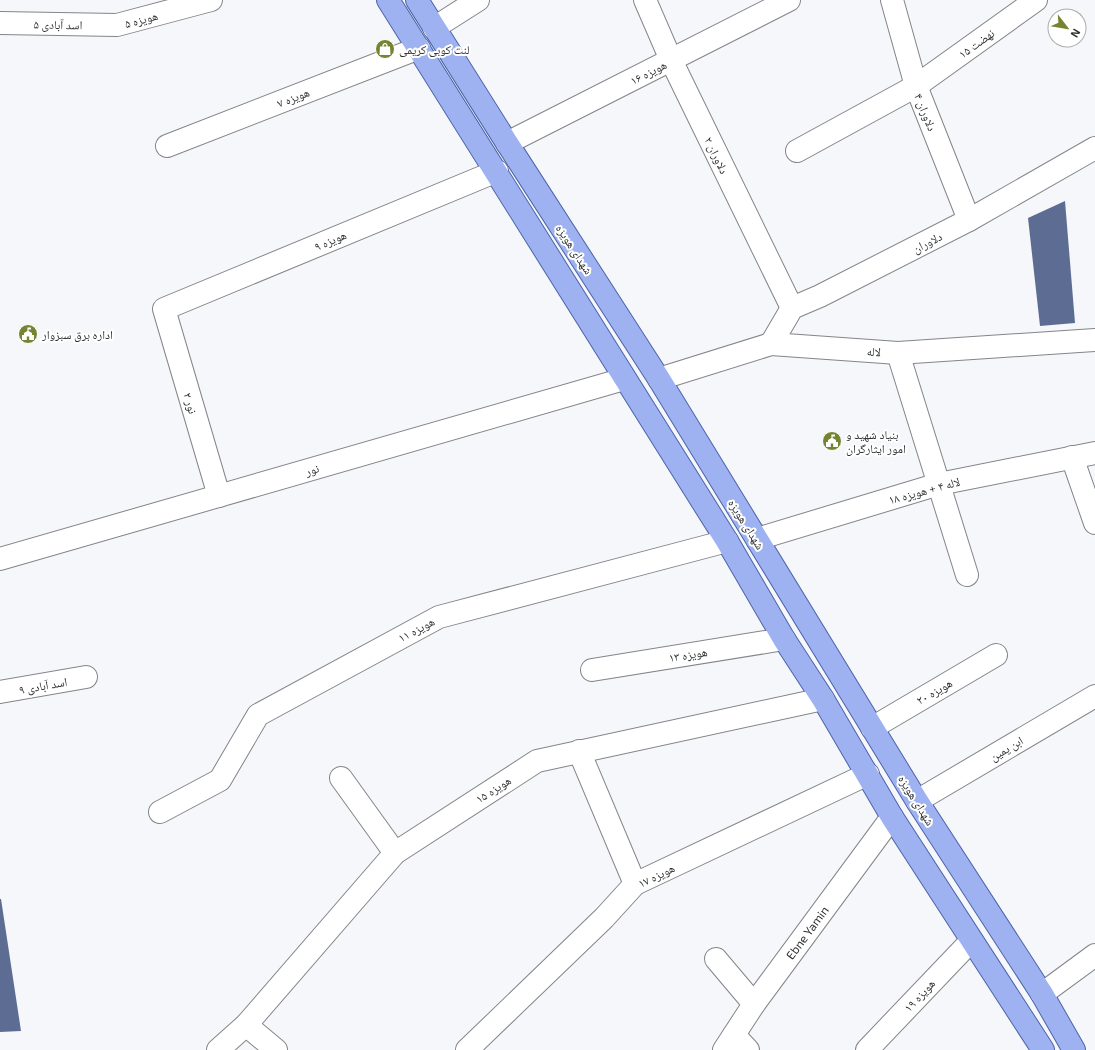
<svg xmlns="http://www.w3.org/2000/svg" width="1095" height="1050" font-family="'Exo 2','Noto Naskh Arabic',sans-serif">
<rect width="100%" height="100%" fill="#f5f7fb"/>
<g fill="#5d6c93">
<polygon points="1065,201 1075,323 1040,326 1028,218"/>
<polygon points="0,899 1,899 21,1031 0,1032"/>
</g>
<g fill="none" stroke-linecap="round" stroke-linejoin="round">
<defs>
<g id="minor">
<polyline points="645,0 671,60 792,308"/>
<polyline points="892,0 916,86 969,220"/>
<polyline points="0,23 117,25 211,0"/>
<polyline points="434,28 478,0"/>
<polyline points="507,143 789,0"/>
<polyline points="167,146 419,48"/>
<polyline points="797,151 916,86 1036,0"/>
<polyline points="898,353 967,575"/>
<polyline points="1072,457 1095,523"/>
<polyline points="219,496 164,309 497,171"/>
<polyline points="757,539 939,484 1095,453"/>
<polyline points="592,670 784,639"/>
<polyline points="0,692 86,677"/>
<polyline points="872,728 996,655"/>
<polyline points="579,751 635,884"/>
<polyline points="341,778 395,853"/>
<polyline points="160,812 220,780 258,715 439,617 727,541"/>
<polyline points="716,959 754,1004"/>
<polyline points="1042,994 1095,955"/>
<polyline points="246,1025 276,1050"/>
<polyline points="734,1035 748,1050"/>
<polyline points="218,1050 246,1025 395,853 537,761 823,699"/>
<polyline points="467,1050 604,918 635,884 868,774"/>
<polyline points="867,1050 971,941"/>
</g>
<g id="tertiary">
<polyline points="771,344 792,308 820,296 969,220 1095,148"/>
<polyline points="659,379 771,344 898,353 1095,340"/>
<polyline points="0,559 624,379"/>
<polyline points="917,801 1095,696"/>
<path id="s1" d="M724,1050L754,1004L892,817"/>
</g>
<g id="primary">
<polyline points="388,0 727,541 784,639 823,699 892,817 1043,1050"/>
<polyline points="417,0 507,143 659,379 917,801 1042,994 1074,1050"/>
</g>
</defs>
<use href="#minor" stroke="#848589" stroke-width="24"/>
<use href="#tertiary" stroke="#848589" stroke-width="24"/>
<use href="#primary" stroke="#4d64a8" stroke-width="24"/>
<use href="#minor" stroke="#fff" stroke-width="22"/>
<use href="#tertiary" stroke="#fff" stroke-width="22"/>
<use href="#primary" stroke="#9eb2f1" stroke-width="22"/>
</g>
<defs>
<symbol id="shop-disc" viewBox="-11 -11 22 22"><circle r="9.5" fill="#768331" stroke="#fff"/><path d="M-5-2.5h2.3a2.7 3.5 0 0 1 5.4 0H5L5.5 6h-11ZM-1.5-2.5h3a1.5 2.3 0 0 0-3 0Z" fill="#fff"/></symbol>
<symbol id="civic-disc" viewBox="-11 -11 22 22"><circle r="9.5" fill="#768331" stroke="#fff"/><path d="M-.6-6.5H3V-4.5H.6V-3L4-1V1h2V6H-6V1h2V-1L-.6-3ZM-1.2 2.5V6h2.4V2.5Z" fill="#fff"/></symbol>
</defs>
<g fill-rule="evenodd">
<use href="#shop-disc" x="374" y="38" width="22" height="22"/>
<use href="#civic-disc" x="17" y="323" width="22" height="22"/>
<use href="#civic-disc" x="821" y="430" width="22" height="22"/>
</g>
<g text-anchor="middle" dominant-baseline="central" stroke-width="4" stroke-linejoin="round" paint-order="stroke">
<g font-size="12" fill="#303132" stroke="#fff">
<text transform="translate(141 19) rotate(-15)">هویزه ۵</text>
<text transform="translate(58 24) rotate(1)">اسد آبادی ۵</text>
<text transform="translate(976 43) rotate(-36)">نهضت ۱۵</text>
<text transform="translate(648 72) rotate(-27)">هویزه ۱۶</text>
<text transform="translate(293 97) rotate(-21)">هویزه ۷</text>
<text transform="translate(926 112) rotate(68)">دلاوران ۴</text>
<text transform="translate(717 155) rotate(64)">دلاوران ۲</text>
<text transform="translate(330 240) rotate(-23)">هویزه ۹</text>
<text transform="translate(927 242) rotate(-27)">دلاوران</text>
<text transform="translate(575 249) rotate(57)">شهدای هویزه</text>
<text transform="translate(874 351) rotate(4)">لاله</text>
<text transform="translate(191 403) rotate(74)">نور ۲</text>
<text transform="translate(312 469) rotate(-16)">نور</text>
<text transform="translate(924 490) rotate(-15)">لاله ۴ + هویزه ۱۸</text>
<text transform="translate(747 524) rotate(58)">شهدای هویزه</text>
<text transform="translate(416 629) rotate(-28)">هویزه ۱۱</text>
<text transform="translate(688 654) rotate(-9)">هویزه ۱۳</text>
<text transform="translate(43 685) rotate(-10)">اسد آبادی ۹</text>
<text transform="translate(934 691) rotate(-30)">هویزه ۲۰</text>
<text transform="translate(1006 748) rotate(-31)">ابن یمین</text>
<text transform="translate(493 789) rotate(-33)">هویزه ۱۵</text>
<text transform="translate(917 800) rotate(58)">شهدای هویزه</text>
<text transform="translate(656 875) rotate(-26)">هویزه ۱۷</text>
<text stroke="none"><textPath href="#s1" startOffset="144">Ebne Yamin</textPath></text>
<text transform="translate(919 995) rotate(-47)">هویزه ۱۹</text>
</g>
<g font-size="12" fill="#303132" stroke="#fff" text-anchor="start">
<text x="399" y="49">لنت کوبی کریمی</text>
<text x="42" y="334">اداره برق سبزوار</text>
<text x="846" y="434">بنیاد شهید و<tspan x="846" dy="14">امور ایثارگران</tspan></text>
</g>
</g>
<g transform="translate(1067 28) rotate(121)"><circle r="19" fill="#ffffff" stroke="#acadad"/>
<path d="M0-3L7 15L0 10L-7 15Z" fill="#768331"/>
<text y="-6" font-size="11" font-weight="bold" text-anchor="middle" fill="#303132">N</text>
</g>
</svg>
